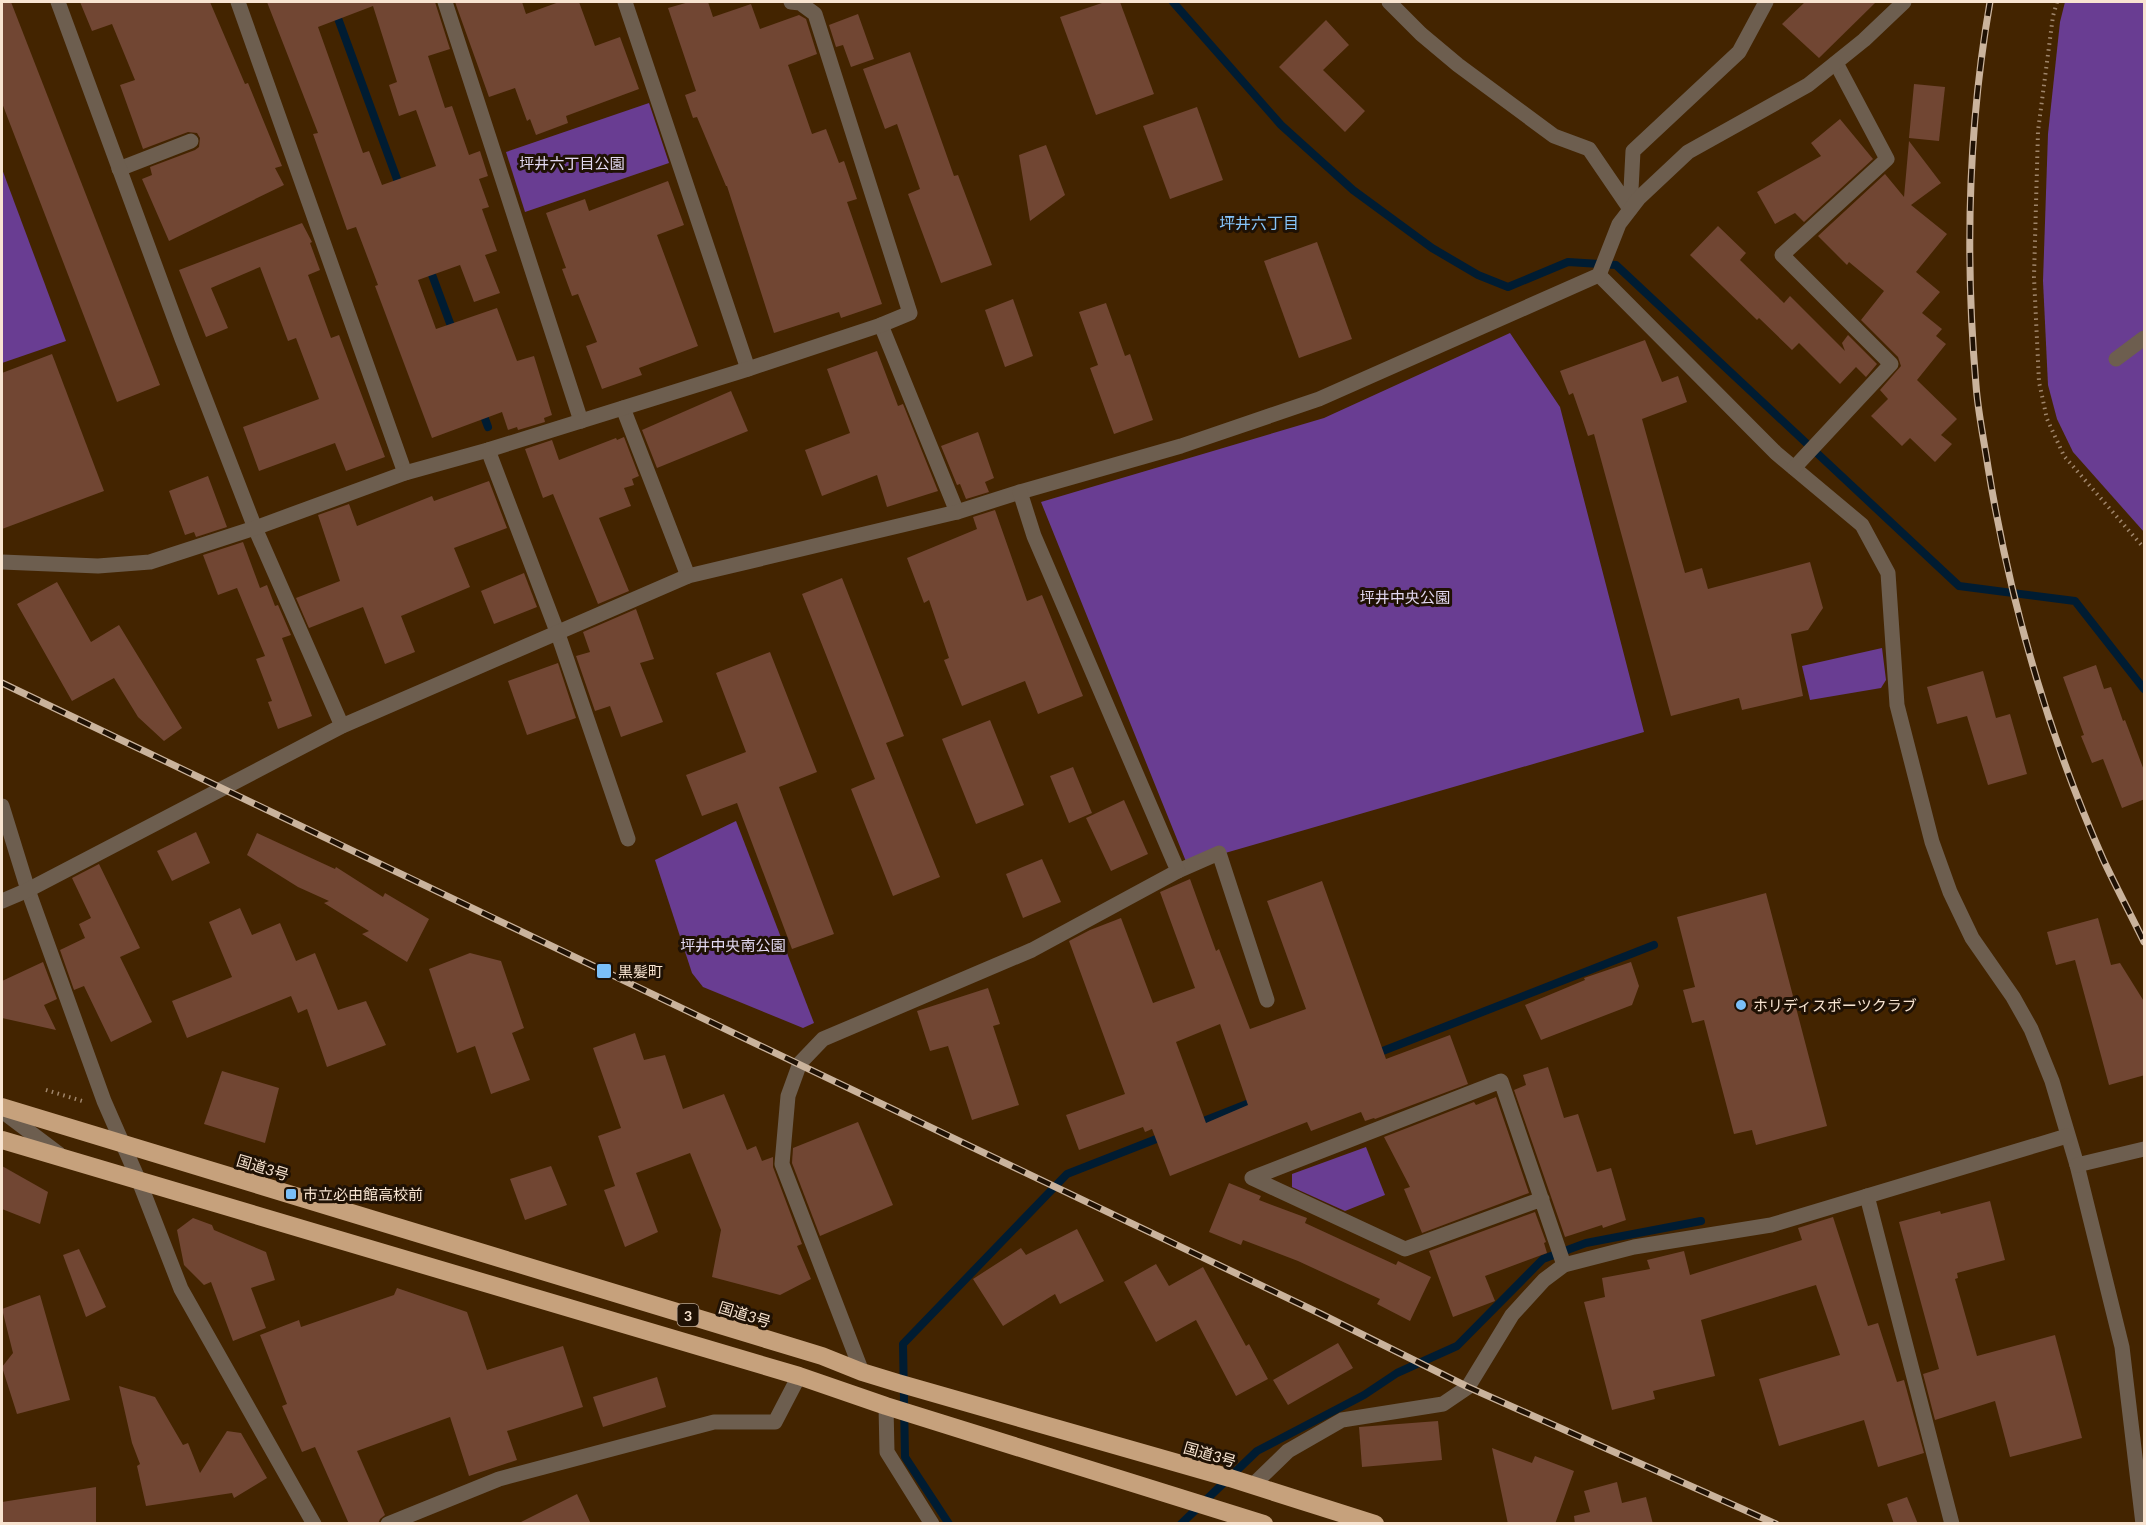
<svg xmlns="http://www.w3.org/2000/svg" width="2146" height="1525" font-family="Lato,'Noto Sans JP',sans-serif">
<rect width="100%" height="100%" fill="#432400"/>
<g fill="#693d92">
<polygon points="2065,2 2144,2 2144,532 2073,452 2057,419 2048,385 2043,281 2048,134 2060,22"/>
<polygon points="649,103 669,163 525,212 506,152"/>
<polygon points="2,169 66,341 2,363"/>
<polygon points="1510,333 1560,407 1644,732 1187,864 1041,502 1324,418"/>
<polygon points="1882,648 1886,680 1881,688 1810,700 1802,666"/>
<polygon points="736,821 814,1023 803,1028 703,987 692,973 655,860"/>
<polygon points="1366,1147 1385,1195 1345,1211 1292,1187 1292,1174"/>
</g>
<g fill="none" stroke-linecap="round" stroke-linejoin="round">
<g stroke="#001c32" stroke-width="8">
<polyline points="332,2 401,190"/>
<polyline points="1173,2 1281,125 1353,190 1432,248 1478,275 1508,287 1568,262 1616,265 1959,586 2075,601 2144,689"/>
<polyline points="428,264 454,334"/>
<polyline points="481,408 488,427"/>
<polyline points="1375,1054 1654,945"/>
<polyline points="1196,1124 1257,1100"/>
<polyline points="949,1524 905,1457 903,1344 1067,1174 1164,1136"/>
<polyline points="1181,1524 1257,1451 1364,1395 1397,1373 1457,1346 1543,1259 1586,1243 1701,1221"/>
</g>
</g>
<g fill="#714633" fill-rule="evenodd">
<polygon points="2,2 11,2 160,385 117,402 2,103"/>
<polygon points="80,2 210,2 245,84 248,83 282,166 275,168 284,185 169,241 142,179 152,175 150,167 195,150 199,147 200,138 197,133 188,132 143,149 120,85 135,80 112,24 92,31"/>
<path d="M267,2H435L450,49L428,56L445,108L452,106L469,155L480,151L488,176L479,179L489,207L482,209L497,251L485,255L500,293L474,302L460,265L418,280L436,329L497,308L517,361L534,356L552,415L544,418L545,422L518,430L517,427L508,430L502,412L432,438L375,286L378,285L356,227L347,230L313,134L318,133ZM373,6L397,82L389,85L399,116L416,110L436,166L382,185L369,151L363,153L318,27Z"/>
<polygon points="455,2 522,2 526,14 559,2 579,2 595,46 620,37 639,89 566,116 568,123 536,135 530,119 527,121 515,88 489,97"/>
<polygon points="689,2 708,2 713,17 751,4 760,29 799,15 806,19 817,54 788,65 812,134 826,129 839,163 844,161 857,199 847,202 882,304 841,318 839,312 774,333 727,186 726,186 697,117 693,118 685,95 696,91 668,8"/>
<polygon points="1105,2 1120,2 1154,94 1096,115 1060,17"/>
<polygon points="1805,2 1876,2 1819,58 1782,24"/>
<polygon points="858,14 874,59 851,67 843,45 836,47 829,25"/>
<polygon points="1326,20 1349,45 1323,70 1365,111 1345,132 1279,67"/>
<polygon points="910,52 954,176 958,175 992,265 941,283 908,194 920,189 897,124 885,129 863,69"/>
<polygon points="1914,84 1945,87 1939,141 1909,138"/>
<polygon points="1197,107 1223,180 1170,199 1143,126"/>
<polygon points="1840,119 1873,159 1804,222 1795,213 1775,224 1757,192 1821,156 1811,143"/>
<polygon points="1909,141 1941,183 1911,205 1947,234 1916,272 1940,292 1922,313 1942,329 1936,336 1946,344 1917,380 1957,419 1941,435 1952,444 1935,462 1910,438 1902,446 1871,416 1888,399 1880,390 1901,366 1898,357 1861,320 1884,291 1849,262 1847,265 1818,236 1885,174 1904,197"/>
<polygon points="1046,145 1065,195 1030,221 1019,155"/>
<polygon points="668,181 684,225 657,235 698,346 639,368 642,375 602,389 586,346 597,342 578,294 572,296 562,269 566,268 546,213 585,199 589,211"/>
<polygon points="302,223 312,242 310,243 320,270 308,275 331,338 339,335 385,457 346,471 335,443 259,471 243,427 319,399 296,338 288,341 260,267 211,288 228,328 206,337 179,270"/>
<polygon points="1718,226 1746,253 1740,260 1784,303 1790,296 1845,351 1842,343 1848,335 1877,364 1866,377 1856,367 1840,384 1799,343 1792,350 1759,318 1757,320 1690,255"/>
<polygon points="1317,242 1352,339 1299,358 1264,261"/>
<polygon points="1013,299 1033,356 1005,367 985,310"/>
<polygon points="1106,303 1125,356 1130,354 1153,420 1114,434 1090,368 1098,365 1079,312"/>
<polygon points="1645,340 1662,382 1678,376 1687,402 1642,419 1685,573 1702,568 1708,589 1810,562 1823,608 1808,630 1791,634 1803,696 1742,710 1739,698 1671,716 1594,434 1588,436 1573,393 1569,395 1560,371"/>
<polygon points="877,351 898,406 903,404 938,491 887,507 877,475 822,496 805,450 850,433 827,369"/>
<polygon points="52,354 104,491 2,529 2,373"/>
<polygon points="731,391 748,431 657,468 642,430"/>
<polygon points="978,432 994,478 985,482 989,492 966,499 960,484 957,485 941,446"/>
<polygon points="624,437 639,476 632,479 634,485 624,488 631,506 599,518 629,591 598,604 553,494 543,498 525,449 552,440 559,460 616,438 617,440"/>
<polygon points="208,476 227,527 196,537 194,532 185,535 169,491"/>
<polygon points="489,481 507,528 454,548 470,587 401,616 415,652 385,664 363,607 309,628 296,598 340,581 318,515 349,504 357,526 432,496 434,501"/>
<polygon points="995,510 1027,601 1042,595 1083,696 1038,714 1025,681 962,706 944,660 949,658 929,600 924,603 907,558 977,529 973,517"/>
<polygon points="243,542 260,588 267,585 275,606 278,605 291,635 282,638 312,716 278,729 268,702 272,701 256,659 265,656 237,588 218,595 203,555"/>
<polygon points="524,573 537,607 494,624 481,591"/>
<polygon points="842,578 904,736 886,743 940,877 893,896 851,789 875,779 802,594"/>
<polygon points="57,582 91,642 119,625 182,728 164,741 138,717 114,678 72,701 17,604"/>
<polygon points="636,609 654,659 640,663 663,722 621,737 610,706 595,711 576,656 590,652 583,632"/>
<polygon points="770,652 817,772 779,787 834,934 792,949 737,803 702,816 686,775 746,752 716,673"/>
<polygon points="558,663 576,718 527,735 508,681"/>
<polygon points="2096,665 2104,689 2111,687 2123,721 2125,720 2145,773 2145,799 2122,808 2103,759 2092,763 2081,736 2084,735 2063,677"/>
<polygon points="1983,671 1996,718 2010,714 2027,774 1988,785 1967,716 1937,724 1927,687"/>
<polygon points="990,720 1024,805 976,824 942,739"/>
<polygon points="1073,767 1092,813 1069,823 1050,776"/>
<polygon points="1124,800 1148,854 1111,871 1086,818"/>
<polygon points="196,832 210,863 172,881 157,851"/>
<polygon points="257,833 335,869 336,867 383,897 385,893 429,919 407,962 362,934 369,931 324,903 329,901 298,887 247,855"/>
<polygon points="1042,859 1061,902 1023,918 1006,874"/>
<polygon points="99,864 140,948 120,957 152,1022 111,1042 84,986 74,990 60,950 85,938 79,924 91,918 72,878"/>
<path d="M1190,879L1216,951L1219,949L1250,1029L1306,1009L1267,901L1322,881L1386,1059L1450,1035L1468,1084L1375,1119L1374,1118L1365,1121L1361,1112L1311,1131L1307,1122L1170,1176L1152,1129L1145,1132L1143,1127L1079,1150L1066,1115L1125,1094L1069,941L1090,930L1121,918L1153,1003L1195,988L1160,892ZM1220,1024L1248,1105L1206,1123L1176,1042Z"/>
<polygon points="1766,893 1827,1126 1756,1145 1752,1130 1734,1134 1704,1020 1692,1023 1683,990 1695,987 1677,917"/>
<polygon points="240,908 252,935 280,923 296,961 315,953 338,1010 366,1001 386,1045 327,1067 307,1009 298,1013 291,996 187,1038 172,1001 232,977 209,922"/>
<polygon points="2098,918 2111,965 2120,963 2145,1003 2145,1075 2109,1085 2075,960 2056,965 2047,932"/>
<polygon points="470,953 501,961 524,1028 512,1033 530,1080 491,1094 475,1046 457,1053 429,969"/>
<polygon points="43,962 57,999 44,1005 56,1030 2,1018 2,981"/>
<polygon points="1631,962 1639,986 1632,1005 1541,1040 1525,1005 1585,980 1584,978"/>
<polygon points="988,988 1000,1024 993,1026 1019,1105 972,1120 948,1046 930,1051 917,1011"/>
<polygon points="635,1033 644,1060 665,1055 683,1109 724,1094 747,1150 756,1146 762,1161 773,1157 773,1167 802,1244 797,1246 811,1279 780,1295 712,1277 721,1230 690,1153 636,1173 658,1232 625,1247 604,1190 615,1186 598,1136 621,1128 593,1048"/>
<polygon points="1548,1067 1564,1118 1578,1114 1597,1172 1611,1168 1626,1220 1603,1228 1602,1225 1565,1237 1514,1090 1526,1085 1523,1075"/>
<polygon points="222,1071 279,1088 265,1143 204,1124"/>
<polygon points="1496,1097 1529,1193 1422,1233 1404,1189 1410,1187 1384,1137 1474,1102 1476,1105"/>
<polygon points="858,1122 893,1205 820,1236 792,1163 793,1148"/>
<polygon points="2,1166 48,1192 40,1224 2,1209"/>
<polygon points="551,1166 567,1205 525,1220 510,1179"/>
<polygon points="1229,1183 1261,1196 1259,1200 1307,1218 1305,1223 1396,1265 1398,1261 1431,1277 1410,1321 1377,1304 1380,1299 1298,1261 1243,1240 1241,1245 1209,1232"/>
<polygon points="1990,1201 2005,1260 1957,1273 1958,1278 1955,1279 1977,1356 2055,1335 2082,1438 2010,1457 1995,1401 1935,1420 1923,1374 1939,1369 1899,1222 1940,1211 1941,1214"/>
<polygon points="1535,1212 1546,1242 1544,1243 1547,1253 1485,1276 1495,1301 1453,1317 1429,1251"/>
<polygon points="1833,1217 1868,1326 1878,1323 1897,1382 1904,1380 1924,1453 1878,1467 1864,1420 1779,1446 1759,1379 1840,1355 1816,1285 1701,1320 1715,1376 1653,1391 1655,1399 1612,1410 1584,1302 1605,1297 1602,1278 1650,1269 1647,1260 1684,1251 1690,1275 1802,1240 1798,1228"/>
<polygon points="193,1218 212,1225 214,1230 266,1252 275,1280 251,1288 266,1328 233,1341 211,1282 204,1285 184,1265 177,1230"/>
<polygon points="1077,1229 1104,1281 1060,1304 1055,1294 1003,1326 973,1279 1021,1248 1026,1255"/>
<polygon points="79,1249 106,1307 86,1317 63,1255"/>
<polygon points="1156,1264 1169,1286 1203,1267 1246,1346 1249,1344 1268,1379 1236,1396 1196,1320 1156,1342 1124,1282"/>
<polygon points="397,1288 467,1312 487,1370 563,1346 583,1407 507,1431 517,1460 469,1476 450,1417 357,1451 385,1515 380,1519 378,1524 349,1524 315,1447 302,1452 282,1406 287,1404 260,1335 299,1320 301,1327 394,1295"/>
<polygon points="40,1295 70,1400 17,1414 2,1367 13,1353 2,1309"/>
<polygon points="1338,1343 1353,1368 1288,1405 1273,1380"/>
<polygon points="657,1377 666,1407 603,1427 593,1397"/>
<polygon points="119,1386 155,1397 183,1445 188,1443 200,1473 227,1431 241,1433 267,1478 234,1498 232,1493 146,1506 137,1466 140,1464 132,1443"/>
<polygon points="1438,1421 1442,1460 1362,1467 1359,1427"/>
<polygon points="1492,1448 1532,1463 1535,1456 1574,1471 1555,1524 1508,1524"/>
<polygon points="1617,1482 1622,1503 1646,1497 1653,1524 1575,1524 1574,1516 1590,1512 1584,1491"/>
<polygon points="96,1487 96,1524 2,1524 2,1502"/>
<polygon points="577,1494 591,1524 517,1524"/>
<polygon points="1907,1497 1918,1524 1894,1524 1887,1504"/>
</g>
<g fill="none" stroke-linecap="round" stroke-linejoin="round">
<g stroke="#a0866b" stroke-width="4" stroke-dasharray="1.5 4.5" stroke-linecap="butt">
<polyline points="2057,2 2053,16 2038,131 2034,277 2039,382 2047,419 2064,456 2144,548"/>
<polyline points="46,1090 82,1101"/>
</g>
<g stroke="#6d5e4f" stroke-width="15">
<polyline points="119,169 191,141"/>
<polyline points="2116,359 2144,338"/>
</g>
<g stroke="#6d5e4f" stroke-width="15">
<polyline points="58,2 182,339 255,528 342,726"/>
<polyline points="238,2 405,473"/>
<polyline points="445,2 581,421"/>
<polyline points="625,2 748,369"/>
<polyline points="1389,2 1421,34 1458,65 1554,136 1589,149 1630,209 1633,151 1739,52 1766,2"/>
<polyline points="1599,275 1776,453 1862,525 1888,573 1897,705 1932,842 1950,892 1972,938 2013,997 2031,1029 2052,1081 2077,1165 2122,1347 2143,1524"/>
<polyline points="881,325 957,512"/>
<polyline points="623,408 688,576"/>
<polyline points="488,450 558,634 628,839"/>
<polyline points="1794,468 1891,364 1782,255 1887,159 1836,63"/>
<polyline points="2,562 98,566 150,562 255,528 405,473 488,450 748,369 881,325 910,313 815,14 800,3 791,2"/>
<polyline points="2,806 28,890 104,1101 139,1181 181,1289 314,1524"/>
<polyline points="1178,871 1219,853 1267,1000"/>
<polyline points="2,901 28,890 342,726 688,576 957,512 1020,492 1181,446 1319,399 1599,275 1619,224 1639,198 1688,152 1808,85 1864,40 1904,2"/>
<polyline points="2,1111 59,1154"/>
<polyline points="2077,1165 2144,1149"/>
<polyline points="1867,1196 1952,1524"/>
<polyline points="1542,1199 1405,1249 1252,1178 1501,1081 1564,1265"/>
<polyline points="862,1372 782,1164 788,1096 800,1063 823,1039 1032,950 1178,871 1034,536 1020,492"/>
<polyline points="886,1406 887,1452 932,1524"/>
<polyline points="1253,1485 1288,1451 1342,1420 1443,1404 1468,1387 1512,1315 1544,1280 1564,1265 1634,1247 1771,1225 2067,1136"/>
<polyline points="388,1524 499,1479 714,1422 775,1422 799,1376"/>
</g>
<g stroke="#c6a17c" stroke-width="18">
<polyline points="2,1107 822,1356 862,1372 898,1383 1230,1478 1375,1524"/>
<polyline points="2,1140 799,1376 886,1406 1264,1524"/>
</g>
<defs>
<g id="rail">
<path d="M1990,2C1968,128 1965,257 1976,385C1978,413 1984,440 1988,467C2010,602 2048,734 2103,859C2116,887 2131,915 2144,942"/>
<polyline points="2,683 1321,1314 1468,1387 1776,1524"/>
</g>
</defs>
<use href="#rail" stroke="#cab39c" stroke-width="7"/>
<use href="#rail" stroke="#1f1104" stroke-width="4.5" stroke-dasharray="14" stroke-linecap="butt"/>
</g>
<g fill="#7abff8" stroke="#1f1104" stroke-width="2">
<rect x="596" y="963" width="16" height="16" rx="3"/>
<circle cx="1741" cy="1005" r="6"/>
<rect x="285" y="1188" width="12" height="12" rx="3"/>
</g>
<g text-anchor="middle" dominant-baseline="central" stroke-width="6" stroke-linejoin="round" paint-order="stroke">
<rect fill="#1f1104" stroke="#b7a594" stroke-width="1.5" x="677.5" y="1304" width="21" height="22" rx="4.5"/>
<g font-size="14" font-weight="bold" fill="#f8e4d1">
<text x="688" y="1315">3</text>
</g>
<g font-size="15" fill="#e3d9f1" stroke="#1f1104">
<text x="572" y="163">坪井六丁目公園</text>
<text x="1405" y="597">坪井中央公園</text>
<text x="733" y="945">坪井中央南公園</text>
</g>
<g font-size="15" fill="#f8e4d1" stroke="#1f1104" text-anchor="start">
<text x="618" y="971">黒髪町</text>
<text x="1753" y="1005">ホリディスポーツクラブ</text>
<text x="303" y="1194">市立必由館高校前</text>
</g>
<g font-size="15" fill="#f8e4d1" stroke="#1f1104">
<text transform="translate(263 1167) rotate(17)">国道3号</text>
<text transform="translate(745 1314) rotate(17)">国道3号</text>
<text transform="translate(1210 1454) rotate(16)">国道3号</text>
</g>
<g font-size="16" fill="#86c5fb" stroke="#1f1104">
<text x="1259" y="222">坪井六丁目</text>
</g>
</g>
<rect width="2146" height="1525" fill="none" stroke="#f8e4d1" stroke-width="6"/>
</svg>
